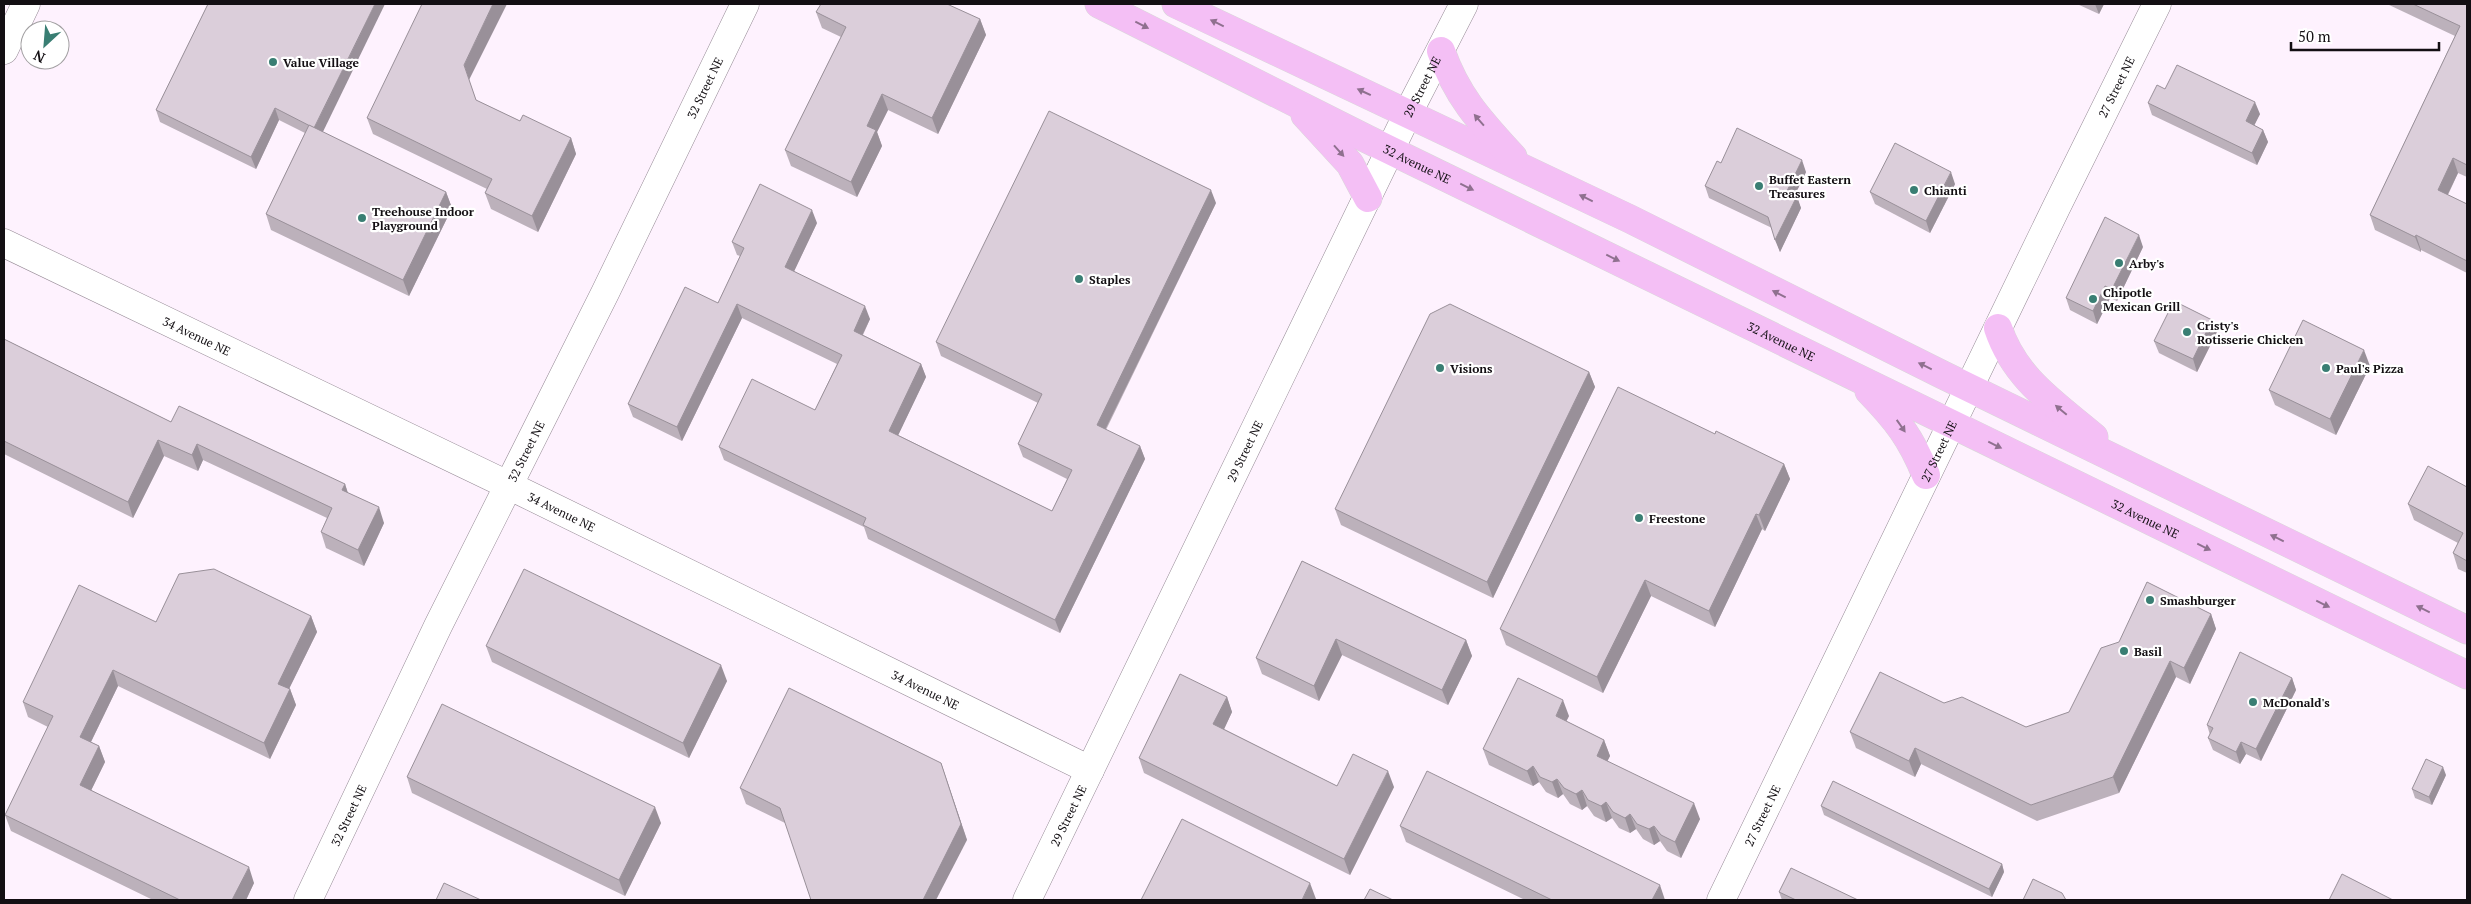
<svg xmlns="http://www.w3.org/2000/svg" width="2471" height="904" font-family="'PT Serif',serif">
<rect width="100%" height="100%" fill="#fef2fe"/>
<g fill="none" stroke-linecap="round" stroke-linejoin="round">
<defs>
<g id="minor">
<polyline points="4,50 26,4"/>
<path id="s1" d="M4,243L510,486L1090,770"/>
<path id="s2" d="M308,900L438,626L605,293L745,4"/>
<path id="s3" d="M1027,900L1408,113L1464,4"/>
<path id="s4" d="M1721,900L2056,208L2157,4"/>
</g>
<g id="major">
<path id="s5" d="M1099,4L1367,139L2467,675"/>
<polyline points="1176,4 1630,219 1943,375 2467,630"/>
<path d="M1441,51C1457,97 1481,122 1513,157"/>
<polyline points="1305,115 1350,164 1368,198"/>
<path d="M1998,328C2015,379 2055,404 2094,437"/>
<path d="M1869,391C1897,420 1911,438 1926,475"/>
</g>
</defs>
<use href="#minor" stroke="#968b96" stroke-width="29"/>
<use href="#major" stroke="#d9d9d9" stroke-width="29"/>
<use href="#minor" stroke="#fff" stroke-width="28"/>
<use href="#major" stroke="#f4bff5" stroke-width="28"/>
</g>
<g fill="#bcb1bb">
<polygon points="208,4 322,132 446,192 452,208 409,296 271,230 266,214 305,133 279,120 256,169 160,122 156,110"/>
<polygon points="2077,4 2104,4 2099,14"/>
<polygon points="2387,4 2467,4 2467,177 2458,173 2448,195 2467,204 2467,273 2421,250 2421,252 2375,230 2370,215 2455,36"/>
<polygon points="816,12 980,19 986,35 938,134 888,110 877,132 882,146 857,197 791,166 785,150 841,37 822,28"/>
<polygon points="469,80 476,100 520,121 571,138 576,154 538,232 491,209 485,193 487,189 373,134 367,118"/>
<polygon points="2165,89 2260,114 2254,125 2263,130 2268,142 2257,165 2152,115 2148,103"/>
<polygon points="1721,163 1806,172 1795,195 1801,208 1780,252 1772,228 1709,198 1705,186"/>
<polygon points="1955,184 1930,233 1875,204 1870,192"/>
<polygon points="1216,203 1106,430 1140,446 1145,459 1060,633 868,539 864,527 724,460 719,447 815,410 837,364 742,318 682,441 633,417 628,404 718,303 740,256 737,255 732,242 817,223 794,271 870,319 863,335 921,364 926,377 898,435 1052,511 1067,479 1023,457 1018,444 1038,403 941,356 936,342"/>
<polygon points="2143,247 2117,301 2110,298 2097,324 2070,310 2066,298"/>
<polygon points="2212,320 2217,332 2197,372 2159,353 2154,341"/>
<polygon points="4,339 171,422 345,484 348,493 384,523 364,566 326,548 321,532 327,518 203,460 198,471 164,456 133,518 4,454"/>
<polygon points="2370,366 2336,435 2275,405 2269,390"/>
<polygon points="1589,372 1595,387 1493,598 1341,525 1335,509"/>
<polygon points="1715,434 1784,464 1790,479 1765,531 1762,529 1715,627 1651,596 1603,693 1506,645 1500,629"/>
<polygon points="2467,487 2467,573 2458,569 2453,553 2458,543 2414,520 2408,504"/>
<polygon points="1302,561 1466,640 1472,656 1448,705 1342,655 1319,701 1262,674 1256,658"/>
<polygon points="2211,614 2216,629 2190,684 2176,677 2119,793 2037,821 1921,764 1915,777 1856,748 1850,732 1944,703 2026,727 2069,712"/>
<polygon points="311,616 317,632 289,689 290,689 296,705 270,759 118,686 91,742 99,746 105,762 91,790 254,883 246,900 153,900 11,831 5,815 48,727 28,717 23,702 156,622"/>
<polygon points="486,646 727,681 689,758 492,662"/>
<polygon points="2292,678 2296,690 2261,761 2246,754 2240,764 2213,750 2208,738 2210,735 2207,725"/>
<polygon points="1227,697 1232,712 1224,729 1337,786 1394,787 1350,875 1144,773 1139,758"/>
<polygon points="1569,716 1566,721 1604,740 1610,756 1607,761 1700,819 1681,858 1667,851 1660,841 1654,845 1643,839 1636,829 1630,833 1619,828 1612,818 1606,822 1594,816 1587,806 1582,810 1570,804 1563,794 1558,798 1546,792 1539,782 1533,786 1489,765 1483,749"/>
<polygon points="941,763 967,840 785,823 746,804 740,788"/>
<polygon points="2446,775 2432,805 2415,798 2412,789"/>
<polygon points="407,777 661,823 625,896 412,793"/>
<polygon points="1821,806 2002,864 2004,872 1992,897 1824,815"/>
<polygon points="1400,826 1665,900 1525,900 1406,842"/>
<polygon points="1779,892 1858,900 1782,900"/>
</g>
<g fill="#999099">
<polygon points="375,4 385,4 319,140 314,128"/>
<polygon points="493,4 507,4 469,80 464,65"/>
<polygon points="2095,4 2104,4 2099,14"/>
<polygon points="980,19 986,35 938,134 932,118"/>
<polygon points="882,94 888,110 877,132 882,146 857,197 851,182 867,126"/>
<polygon points="2255,102 2260,114 2250,134 2246,121"/>
<polygon points="275,108 279,120 256,169 251,157"/>
<polygon points="2263,130 2268,142 2257,165 2252,153"/>
<polygon points="571,138 576,154 538,232 532,216"/>
<polygon points="2453,158 2458,173 2443,204 2438,190"/>
<polygon points="1802,160 1806,172 1791,203 1787,191"/>
<polygon points="1951,172 1955,184 1930,233 1926,221"/>
<polygon points="1211,190 1216,203 1101,438 1097,425"/>
<polygon points="446,192 452,208 409,296 403,280"/>
<polygon points="1797,196 1801,208 1780,252 1775,240"/>
<polygon points="812,210 817,223 790,280 785,267"/>
<polygon points="2139,235 2143,247 2117,301 2112,289"/>
<polygon points="2416,235 2421,250 2421,252 2415,237"/>
<polygon points="2105,286 2110,298 2097,324 2093,311"/>
<polygon points="737,304 742,318 682,441 677,427"/>
<polygon points="865,306 870,319 858,344 854,331"/>
<polygon points="2212,320 2217,332 2197,372 2193,359"/>
<polygon points="2364,350 2370,366 2336,435 2330,419"/>
<polygon points="921,364 926,377 894,444 889,431"/>
<polygon points="1589,372 1595,387 1493,598 1487,582"/>
<polygon points="158,440 164,456 133,518 128,502"/>
<polygon points="197,444 203,460 198,471 192,455"/>
<polygon points="1140,446 1145,459 1060,633 1055,620"/>
<polygon points="1784,464 1790,479 1765,531 1759,515"/>
<polygon points="345,484 350,500 342,490"/>
<polygon points="379,507 384,523 364,566 358,550"/>
<polygon points="1756,514 1762,529 1715,627 1709,611"/>
<polygon points="1645,580 1651,596 1603,693 1597,677"/>
<polygon points="2211,614 2216,629 2190,684 2184,668"/>
<polygon points="311,616 317,632 284,699 278,684"/>
<polygon points="1336,639 1342,655 1319,701 1314,686"/>
<polygon points="1466,640 1472,656 1448,705 1442,690"/>
<polygon points="2170,661 2176,677 2119,793 2113,777"/>
<polygon points="721,665 727,681 689,758 683,743"/>
<polygon points="113,670 118,686 86,752 80,737"/>
<polygon points="2292,678 2296,690 2261,761 2256,749"/>
<polygon points="290,689 296,705 270,759 264,743"/>
<polygon points="1227,697 1232,712 1219,740 1213,724"/>
<polygon points="1563,700 1569,716 1561,732 1556,716"/>
<polygon points="1604,740 1610,756 1602,772 1597,756"/>
<polygon points="2241,742 2246,754 2240,764 2236,752"/>
<polygon points="99,746 105,762 86,801 80,785"/>
<polygon points="1915,748 1921,764 1915,777 1909,761"/>
<polygon points="941,763 967,840 936,900 923,900"/>
<polygon points="1533,766 1539,782 1533,786 1527,771"/>
<polygon points="2443,767 2446,775 2432,805 2429,797"/>
<polygon points="1388,771 1394,787 1350,875 1344,859"/>
<polygon points="1557,779 1563,794 1558,798 1552,782"/>
<polygon points="1582,790 1587,806 1582,810 1576,794"/>
<polygon points="1606,802 1612,818 1606,822 1601,806"/>
<polygon points="1694,803 1700,819 1681,858 1675,842"/>
<polygon points="655,807 661,823 625,896 619,880"/>
<polygon points="1630,814 1636,829 1630,833 1625,818"/>
<polygon points="1654,826 1660,841 1654,845 1649,829"/>
<polygon points="2002,864 2004,872 1992,897 1989,889"/>
<polygon points="249,867 254,883 246,900 232,900"/>
<polygon points="1310,883 1316,899 1315,900 1302,900"/>
<polygon points="1660,885 1665,900 1652,900"/>
</g>
<g fill="#dbceda" stroke="#999099">
<polygon points="208,4 375,4 314,128 275,108 251,157 156,110"/>
<polygon points="422,4 493,4 464,65 476,100 520,121 523,115 571,138 532,216 485,193 492,179 367,118"/>
<polygon points="821,4 947,4 980,19 932,118 882,94 867,126 876,130 851,182 785,150 846,27 816,12"/>
<polygon points="2413,4 2467,4 2467,165 2453,158 2438,190 2467,204 2467,261 2416,235 2415,237 2370,215 2460,26"/>
<polygon points="2177,65 2255,102 2246,121 2263,130 2252,153 2148,103 2157,85 2165,89"/>
<polygon points="1049,111 1211,190 1097,425 1140,446 1055,620 863,525 866,518 719,447 752,379 815,410 842,355 737,304 677,427 628,404 685,287 718,303 744,248 732,242 760,184 812,210 785,267 865,306 854,331 921,364 889,431 1052,511 1072,470 1018,444 1042,394 936,342"/>
<polygon points="309,125 446,192 403,280 266,214"/>
<polygon points="1737,128 1802,160 1787,191 1797,196 1775,240 1768,217 1705,186 1717,161 1721,163"/>
<polygon points="1895,143 1951,172 1926,221 1870,192"/>
<polygon points="2105,217 2139,235 2112,289 2105,286 2093,311 2066,298"/>
<polygon points="2174,301 2212,320 2193,359 2154,341"/>
<polygon points="1450,304 1589,372 1487,582 1335,509 1430,314"/>
<polygon points="2303,320 2364,350 2330,419 2269,390"/>
<polygon points="4,339 171,422 179,406 345,484 342,490 379,507 358,550 321,532 332,508 197,444 192,455 158,440 128,502 4,441"/>
<polygon points="1618,387 1715,434 1716,431 1784,464 1759,515 1756,514 1709,611 1645,580 1597,677 1500,629"/>
<polygon points="2428,466 2467,487 2467,561 2453,553 2463,533 2408,504"/>
<polygon points="1302,561 1466,640 1442,690 1336,639 1314,686 1256,658"/>
<polygon points="214,569 311,616 278,684 290,689 264,743 113,670 80,737 99,746 80,785 249,867 232,900 180,900 5,815 53,716 23,702 79,585 156,622 179,574"/>
<polygon points="524,569 721,665 683,743 486,646"/>
<polygon points="2147,582 2211,614 2184,668 2170,661 2113,777 2031,805 1915,748 1909,761 1850,732 1880,672 1944,703 1962,697 2026,727 2069,712 2101,648 2119,642"/>
<polygon points="2240,652 2292,678 2256,749 2241,742 2236,752 2208,738 2213,728 2207,725"/>
<polygon points="1180,674 1227,697 1213,724 1337,786 1353,754 1388,771 1344,859 1139,758"/>
<polygon points="1518,678 1563,700 1556,716 1604,740 1597,756 1694,803 1675,842 1661,835 1654,826 1649,829 1637,824 1630,814 1625,818 1613,812 1606,802 1601,806 1588,800 1582,790 1576,794 1564,788 1557,779 1552,782 1540,777 1533,766 1527,771 1483,749"/>
<polygon points="789,688 941,763 961,824 923,900 811,900 780,808 740,788"/>
<polygon points="442,704 655,807 619,880 407,777"/>
<polygon points="2426,759 2443,767 2429,797 2412,789"/>
<polygon points="1427,771 1660,885 1652,900 1552,900 1400,826"/>
<polygon points="1833,781 2002,864 1989,889 1821,806"/>
<polygon points="1182,819 1310,883 1302,900 1141,900"/>
<polygon points="1791,868 1858,900 1796,900 1779,892"/>
<polygon points="2342,874 2393,900 2329,900"/>
<polygon points="2033,879 2062,893 2066,900 2023,900"/>
<polygon points="444,883 481,900 436,900"/>
<polygon points="1370,889 1393,900 1364,900"/>
</g>
<defs><path id="oneway-solid" d="M-6-.8H1V-3.2L6.5 0L1 3.2V.8H-6Z" transform="scale(1.25)"/></defs>
<g fill="#8f708f">
<use href="#oneway-solid" transform="translate(1217 23) rotate(-154)"/>
<use href="#oneway-solid" transform="translate(1142 25) rotate(27)"/>
<use href="#oneway-solid" transform="translate(1364 92) rotate(-155)"/>
<use href="#oneway-solid" transform="translate(1479 120) rotate(-131)"/>
<use href="#oneway-solid" transform="translate(1339 151) rotate(48)"/>
<use href="#oneway-solid" transform="translate(1467 187) rotate(26)"/>
<use href="#oneway-solid" transform="translate(1586 198) rotate(-154)"/>
<use href="#oneway-solid" transform="translate(1613 258) rotate(26)"/>
<use href="#oneway-solid" transform="translate(1779 294) rotate(-153)"/>
<use href="#oneway-solid" transform="translate(1925 366) rotate(-154)"/>
<use href="#oneway-solid" transform="translate(2061 410) rotate(-140)"/>
<use href="#oneway-solid" transform="translate(1901 426) rotate(55)"/>
<use href="#oneway-solid" transform="translate(1995 445) rotate(26)"/>
<use href="#oneway-solid" transform="translate(2277 538) rotate(-154)"/>
<use href="#oneway-solid" transform="translate(2204 547) rotate(26)"/>
<use href="#oneway-solid" transform="translate(2323 604) rotate(26)"/>
<use href="#oneway-solid" transform="translate(2423 609) rotate(-154)"/>
</g>
<g fill="#397e73" stroke="#fff" stroke-width="2">
<circle cx="273" cy="62" r="5"/>
<circle cx="1759" cy="186" r="5"/>
<circle cx="1914" cy="190" r="5"/>
<circle cx="362" cy="218" r="5"/>
<circle cx="2119" cy="263" r="5"/>
<circle cx="1079" cy="279" r="5"/>
<circle cx="2093" cy="299" r="5"/>
<circle cx="2187" cy="332" r="5"/>
<circle cx="1440" cy="368" r="5"/>
<circle cx="2326" cy="368" r="5"/>
<circle cx="1639" cy="518" r="5"/>
<circle cx="2150" cy="600" r="5"/>
<circle cx="2124" cy="651" r="5"/>
<circle cx="2253" cy="702" r="5"/>
</g>
<g text-anchor="middle" dominant-baseline="central" stroke-width="4.5" stroke-linejoin="round" paint-order="stroke">
<g font-size="12" font-weight="bold" fill="#130f13" stroke="#fff" text-anchor="start">
<text x="283" y="62">Value Village</text>
<text x="1769" y="179">Buffet Eastern<tspan x="1769" dy="14">Treasures</tspan></text>
<text x="1924" y="190">Chianti</text>
<text x="372" y="211">Treehouse Indoor<tspan x="372" dy="14">Playground</tspan></text>
<text x="2129" y="263">Arby's</text>
<text x="1089" y="279">Staples</text>
<text x="2103" y="292">Chipotle<tspan x="2103" dy="14">Mexican Grill</tspan></text>
<text x="2197" y="325">Cristy's<tspan x="2197" dy="14">Rotisserie Chicken</tspan></text>
<text x="1450" y="368">Visions</text>
<text x="2336" y="368">Paul's Pizza</text>
<text x="1649" y="518">Freestone</text>
<text x="2160" y="600">Smashburger</text>
<text x="2134" y="651">Basil</text>
<text x="2263" y="702">McDonald's</text>
</g>
<g font-size="12" fill="#130f13" stroke="#fff">
<text stroke="none"><textPath href="#s2" startOffset="904">32 Street NE</textPath></text>
<text stroke="none"><textPath href="#s3" startOffset="904">29 Street NE</textPath></text>
<text stroke="none"><textPath href="#s4" startOffset="904">27 Street NE</textPath></text>
<text stroke="none"><textPath href="#s5" startOffset="356">32 Avenue NE</textPath></text>
<text stroke="none"><textPath href="#s1" startOffset="214">34 Avenue NE</textPath></text>
<text stroke="none"><textPath href="#s5" startOffset="761">32 Avenue NE</textPath></text>
<text stroke="none"><textPath href="#s4" startOffset="499">27 Street NE</textPath></text>
<text stroke="none"><textPath href="#s2" startOffset="499">32 Street NE</textPath></text>
<text stroke="none"><textPath href="#s3" startOffset="499">29 Street NE</textPath></text>
<text stroke="none"><textPath href="#s1" startOffset="619">34 Avenue NE</textPath></text>
<text stroke="none"><textPath href="#s5" startOffset="1166">32 Avenue NE</textPath></text>
<text stroke="none"><textPath href="#s1" startOffset="1024">34 Avenue NE</textPath></text>
<text stroke="none"><textPath href="#s2" startOffset="94">32 Street NE</textPath></text>
<text stroke="none"><textPath href="#s3" startOffset="94">29 Street NE</textPath></text>
<text stroke="none"><textPath href="#s4" startOffset="94">27 Street NE</textPath></text>
</g>
</g>
<rect width="2471" height="904" fill="none" stroke="#130f13" stroke-width="10"/>
<g transform="translate(45 45) rotate(206)"><circle r="24" fill="#ffffff" stroke="#a19fa1"/>
<path d="M0-4L9 19L0 12L-9 19Z" fill="#397e73"/>
<text y="-8" font-size="14" font-weight="bold" text-anchor="middle" fill="#130f13">N</text>
</g>
<path d="M2291 42v8h148v-8" fill="none" stroke="#130f13" stroke-width="2.5"/>
<text x="2298" y="42" font-size="15" fill="#130f13" stroke="#ffffff" stroke-width="4" paint-order="stroke">50 m</text>
</svg>
